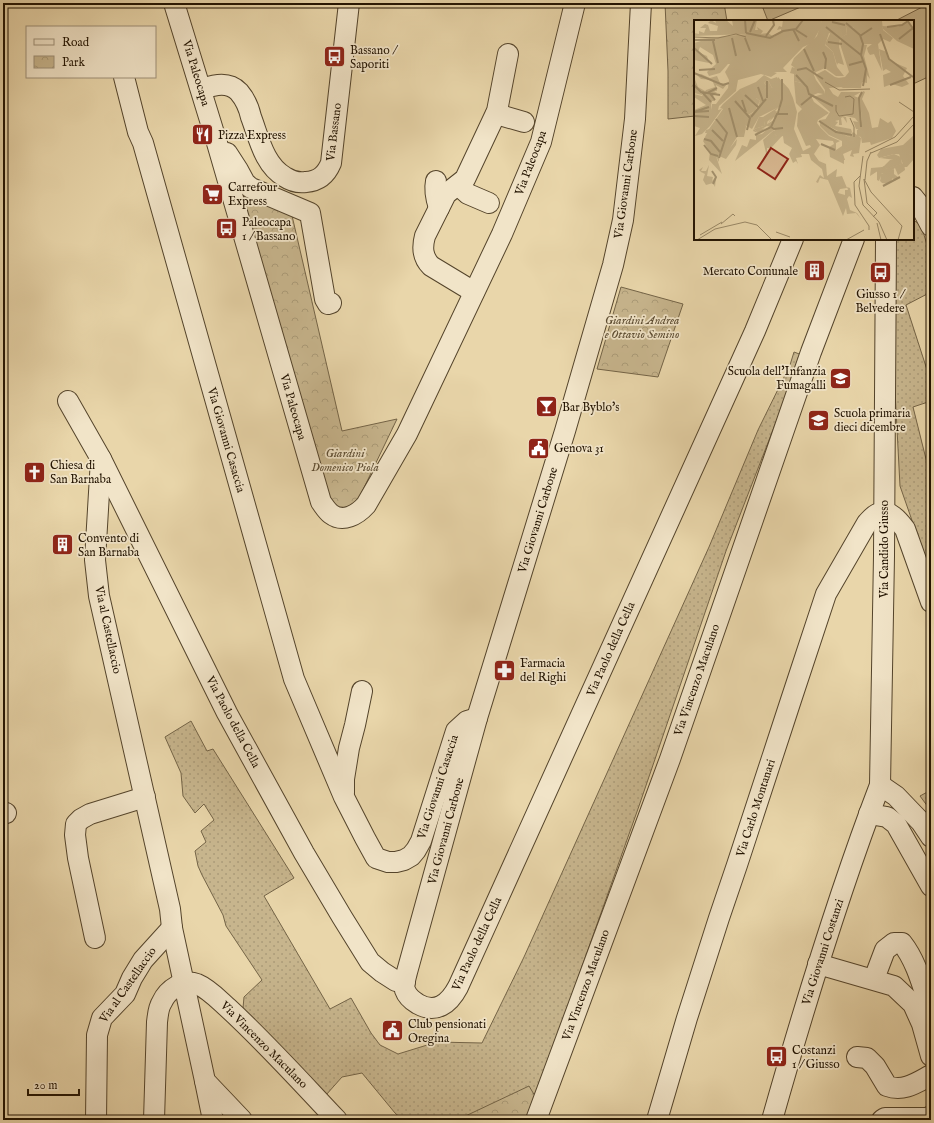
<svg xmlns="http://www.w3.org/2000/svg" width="934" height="1123" font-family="'IM FELL English',serif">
<defs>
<pattern id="grass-dots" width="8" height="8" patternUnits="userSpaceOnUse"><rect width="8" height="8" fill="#c7b58d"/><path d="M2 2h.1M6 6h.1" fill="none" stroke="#ab9b78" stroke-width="1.8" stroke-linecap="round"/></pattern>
<pattern id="park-crowns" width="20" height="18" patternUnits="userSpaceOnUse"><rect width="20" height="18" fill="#c7b58d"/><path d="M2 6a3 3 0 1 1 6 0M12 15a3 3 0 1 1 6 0" fill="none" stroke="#ab9b78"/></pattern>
</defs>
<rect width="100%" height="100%" fill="#e9d6aa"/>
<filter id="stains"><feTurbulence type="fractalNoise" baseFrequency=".005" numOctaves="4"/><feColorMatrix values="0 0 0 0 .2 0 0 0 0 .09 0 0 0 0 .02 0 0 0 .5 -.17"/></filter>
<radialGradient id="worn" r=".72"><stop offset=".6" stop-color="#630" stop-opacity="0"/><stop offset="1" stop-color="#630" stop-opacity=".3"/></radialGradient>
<g fill="url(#grass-dots)" stroke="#746447">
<polygon points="913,220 921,225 931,258 931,292 906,305 931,382 931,401 913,407 931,479 931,575 900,486 893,353 896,239 913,239"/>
<polygon points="794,352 802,355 726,551 639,806 546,1068 535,1096 458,1120 403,1120 395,1113 362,1073 342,1077 326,1095 243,1008 244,997 262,980 226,926 223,915 202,875 198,866 195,851 206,842 201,831 214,820 204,804 195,813 183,796 181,773 165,737 191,721 207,751 213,749 294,878 264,896 330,1009 351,998 371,1033 380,1045 398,1054 437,1042 482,1043 524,957 709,547 758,430 790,365"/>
<polygon points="931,790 931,811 920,796"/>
</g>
<g fill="url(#park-crowns)" stroke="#746447">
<polygon points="665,3 724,3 727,21 695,21 695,116 668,119 668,71"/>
<path d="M239,188L290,207L342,431L397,419L359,498C348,508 345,510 331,505Z"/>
<polygon points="621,287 683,304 658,377 597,369"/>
<polygon points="529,1086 535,1096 526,1120 457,1120"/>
</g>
<g fill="#c7b58d" stroke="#746447">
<polygon points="761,3 802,3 803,6 768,21"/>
<polygon points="930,3 931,3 931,84 928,77 913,84 913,21 895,21"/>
</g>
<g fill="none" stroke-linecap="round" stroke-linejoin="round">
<defs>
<g id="minor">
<path d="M174,3L217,143L321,502C324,506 327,511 331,514C343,523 357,515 366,505L407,434L502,234L541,142L575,3"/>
<path d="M641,3L635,119L623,220L613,265L565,431L477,718L407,972C406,977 403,984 405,990C407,996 413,1001 418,1004C436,1014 449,1004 458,987L755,331L793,239"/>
<polyline points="124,77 138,132 143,143 294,679 344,797 365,838 376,858 388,862 396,862 404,860 411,856 416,850 421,841 456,731 467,721 477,718"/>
<path d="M201,89C215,85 228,81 239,92C245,99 249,108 251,117C259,138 264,165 285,177C291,181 299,183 306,182C319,181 326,175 331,163L349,3"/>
<polyline points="496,114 524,122"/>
<polyline points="227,153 238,170 245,183 251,188 310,213 325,299 328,304 331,303"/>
<path d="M436,181C434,191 436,199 439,208"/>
<polyline points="458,185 468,194 489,203"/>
<polyline points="913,197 921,207 931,226"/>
<path d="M474,292L431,266C422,257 422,247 425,236L446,194L465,179L497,111L508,54"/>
<polyline points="68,401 101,459 227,713 304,853 342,917 370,962 382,972 396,981 405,982"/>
<polyline points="101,459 95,560 99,596 170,909 172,928 205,1081 242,1120"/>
<polyline points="880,785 896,796 921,822 931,837"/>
<polyline points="344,793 344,779 349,748 355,725 362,691"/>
<polyline points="3,814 6,813"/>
<polyline points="869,814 887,817 896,824 931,886"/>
<polyline points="95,938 78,858 75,835 76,824 81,819 90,814 145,797"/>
<polyline points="818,964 894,986 913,1004 922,1024 931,1056"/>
<path d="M874,979L885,950L894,943H902C917,962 923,988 931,1011"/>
<path d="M857,1057L867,1058L875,1066L887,1086C904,1092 916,1083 931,1075"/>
<polyline points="205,1081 213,1120"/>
<polyline points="96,1120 97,1035 102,1018 125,994 132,978 143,960 172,928"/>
<path d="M154,1120L157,1022C158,1015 158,1008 162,1002C168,989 183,979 197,984C209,989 219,1000 228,1008C266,1043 301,1082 337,1120"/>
<polyline points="536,1120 670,759 811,352 854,239"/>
<path d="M657,1120L687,1018L719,918L737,865L791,700L826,594L867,523C870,520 873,516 877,514C889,508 899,521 905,529L931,602"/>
<path d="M772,1120C804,1007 838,895 880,785L884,556L886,239"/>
<polyline points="882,1120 885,1118 928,1118 931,1116"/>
</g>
</defs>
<use href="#minor" stroke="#54442b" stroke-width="22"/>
<use href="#minor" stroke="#f1e4c8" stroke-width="20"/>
</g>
<defs>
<symbol id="bus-square" viewBox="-11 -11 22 22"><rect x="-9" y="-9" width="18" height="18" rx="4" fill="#8f2418" stroke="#f1e4c8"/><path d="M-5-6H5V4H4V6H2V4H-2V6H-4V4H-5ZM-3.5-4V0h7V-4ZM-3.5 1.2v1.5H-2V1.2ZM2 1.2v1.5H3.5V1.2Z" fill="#fff"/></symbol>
<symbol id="restaurant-square" viewBox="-11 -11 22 22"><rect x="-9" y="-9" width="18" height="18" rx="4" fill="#8f2418" stroke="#f1e4c8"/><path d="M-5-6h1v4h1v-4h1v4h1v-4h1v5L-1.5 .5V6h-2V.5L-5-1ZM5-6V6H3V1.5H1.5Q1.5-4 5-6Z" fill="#fff"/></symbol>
<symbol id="supermarket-square" viewBox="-11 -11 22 22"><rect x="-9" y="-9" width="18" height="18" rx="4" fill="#8f2418" stroke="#f1e4c8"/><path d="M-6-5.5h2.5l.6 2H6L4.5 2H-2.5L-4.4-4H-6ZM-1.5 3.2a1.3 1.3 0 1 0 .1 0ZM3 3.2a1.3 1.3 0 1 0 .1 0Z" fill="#fff"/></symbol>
<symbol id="building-square" viewBox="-11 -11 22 22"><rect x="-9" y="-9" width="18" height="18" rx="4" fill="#8f2418" stroke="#f1e4c8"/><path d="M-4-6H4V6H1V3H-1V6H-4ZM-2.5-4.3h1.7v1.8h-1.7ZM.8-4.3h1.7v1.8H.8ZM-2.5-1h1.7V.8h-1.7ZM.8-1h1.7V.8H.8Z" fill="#fff"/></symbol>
<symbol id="school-square" viewBox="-11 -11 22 22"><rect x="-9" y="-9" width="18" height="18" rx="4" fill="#8f2418" stroke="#f1e4c8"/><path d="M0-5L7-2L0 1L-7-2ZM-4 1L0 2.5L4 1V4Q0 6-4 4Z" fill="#fff"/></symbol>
<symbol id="bar-square" viewBox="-11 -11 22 22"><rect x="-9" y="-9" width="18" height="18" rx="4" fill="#8f2418" stroke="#f1e4c8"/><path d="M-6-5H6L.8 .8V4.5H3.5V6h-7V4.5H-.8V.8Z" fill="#fff"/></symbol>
<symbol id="civic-square" viewBox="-11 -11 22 22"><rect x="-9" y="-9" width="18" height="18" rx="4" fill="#8f2418" stroke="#f1e4c8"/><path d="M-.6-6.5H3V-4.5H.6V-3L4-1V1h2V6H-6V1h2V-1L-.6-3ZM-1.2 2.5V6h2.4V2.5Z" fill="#fff"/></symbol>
<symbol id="church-square" viewBox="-11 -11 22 22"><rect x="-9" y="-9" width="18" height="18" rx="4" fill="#8f2418" stroke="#f1e4c8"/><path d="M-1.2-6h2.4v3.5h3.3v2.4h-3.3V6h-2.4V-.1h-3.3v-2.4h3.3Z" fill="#fff"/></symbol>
<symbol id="pharmacy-square" viewBox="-11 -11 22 22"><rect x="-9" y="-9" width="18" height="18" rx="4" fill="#8f2418" stroke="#f1e4c8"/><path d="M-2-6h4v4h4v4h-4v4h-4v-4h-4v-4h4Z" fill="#fff"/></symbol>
</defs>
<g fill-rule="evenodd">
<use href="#bus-square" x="322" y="44" width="25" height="25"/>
<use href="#restaurant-square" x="190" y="122" width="25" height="25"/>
<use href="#supermarket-square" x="200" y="182" width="25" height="25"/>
<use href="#bus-square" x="214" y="216" width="25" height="25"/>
<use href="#building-square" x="802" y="258" width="25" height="25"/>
<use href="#bus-square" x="868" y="260" width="25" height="25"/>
<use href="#school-square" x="828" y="366" width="25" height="25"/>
<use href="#bar-square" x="534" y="394" width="25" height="25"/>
<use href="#school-square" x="806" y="408" width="25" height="25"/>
<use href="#civic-square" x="526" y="436" width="25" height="25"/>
<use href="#church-square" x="22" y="460" width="25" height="25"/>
<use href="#building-square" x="50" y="532" width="25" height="25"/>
<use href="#pharmacy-square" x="492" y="658" width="25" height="25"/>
<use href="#civic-square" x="380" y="1018" width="25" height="25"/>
<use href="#bus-square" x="764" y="1044" width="25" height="25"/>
</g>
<g text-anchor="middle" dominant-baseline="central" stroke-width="3.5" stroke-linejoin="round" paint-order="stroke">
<g font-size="12" fill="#221301" stroke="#f1e4c8" text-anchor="start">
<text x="350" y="50">Bassano /<tspan x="350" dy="14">Saporiti</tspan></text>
<text x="218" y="135">Pizza Express</text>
<text x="228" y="187">Carrefour<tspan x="228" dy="14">Express</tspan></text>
<text x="242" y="222">Paleocapa<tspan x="242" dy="14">1 / Bassano</tspan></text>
<text x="798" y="271" text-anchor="end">Mercato Comunale</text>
<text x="880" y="294" text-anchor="middle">Giusso 1 /<tspan x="880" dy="14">Belvedere</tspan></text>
<text x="826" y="371" text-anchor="end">Scuola dell'Infanzia<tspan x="826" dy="14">Fumagalli</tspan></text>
<text x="562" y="407">Bar Byblo's</text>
<text x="834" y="413">Scuola primaria<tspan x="834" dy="14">dieci dicembre</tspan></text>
<text x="554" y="448">Genova 31</text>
<text x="50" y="465">Chiesa di<tspan x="50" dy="14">San Barnaba</tspan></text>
<text x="78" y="538">Convento di<tspan x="78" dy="14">San Barnaba</tspan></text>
<text x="520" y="663">Farmacia<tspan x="520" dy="14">del Righi</tspan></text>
<text x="408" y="1024">Club pensionati<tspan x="408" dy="14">Oregina</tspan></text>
<text x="792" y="1050">Costanzi<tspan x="792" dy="14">1 / Giusso</tspan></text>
</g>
<g font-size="12" fill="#221301" stroke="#f1e4c8">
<text transform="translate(196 73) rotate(73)">Via Paleocapa</text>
<text transform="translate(334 132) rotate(-83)">Via Bassano</text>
<text transform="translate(531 163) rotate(-69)">Via Paleocapa</text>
<text transform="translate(626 184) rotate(-82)">Via Giovanni Carbone</text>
<text transform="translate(293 407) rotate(74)">Via Paleocapa</text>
<text transform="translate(226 440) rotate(74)">Via Giovanni Casaccia</text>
<text transform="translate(538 520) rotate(-73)">Via Giovanni Carbone</text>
<text transform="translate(884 549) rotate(-90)">Via Candido Giusso</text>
<text transform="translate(108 630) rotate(78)">Via al Castellaccio</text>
<text transform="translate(611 649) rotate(-66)">Via Paolo della Cella</text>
<text transform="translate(697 680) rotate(-71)">Via Vincenzo Maculano</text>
<text transform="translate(233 722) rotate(62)">Via Paolo della Cella</text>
<text transform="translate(438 787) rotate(-72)">Via Giovanni Casaccia</text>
<text transform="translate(756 808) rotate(-72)">Via Carlo Montanari</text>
<text transform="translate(446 831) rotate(-75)">Via Giovanni Carbone</text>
<text transform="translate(477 944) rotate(-65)">Via Paolo della Cella</text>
<text transform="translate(823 952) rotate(-72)">Via Giovanni Costanzi</text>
<text transform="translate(128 985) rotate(-55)">Via al Castellaccio</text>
<text transform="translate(586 985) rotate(-70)">Via Vincenzo Maculano</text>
<text transform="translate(264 1045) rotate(45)">Via Vincenzo Maculano</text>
</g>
<g font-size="12" font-style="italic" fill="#5c4c32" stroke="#f1e4c8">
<text x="642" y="320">Giardini Andrea<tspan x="642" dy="14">e Ottavio Semino</tspan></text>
<text x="345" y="453">Giardini<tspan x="345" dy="14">Domenico Piola</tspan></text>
</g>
</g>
<g transform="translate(694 20)">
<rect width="220" height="220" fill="#e9d6aa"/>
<path d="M128,0L188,1L189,10L199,18L196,22L189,19L184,24L188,51L180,34L176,35L174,32L173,28L178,24H168L159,7H152L153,14L146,18L135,13L131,25L139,32L143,47L150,56H142L131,48L122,52L120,55L122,60L130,71V74L131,70L121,55L131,50L141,57L145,58L143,64L149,67L135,68L139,74L144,77L147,72H167L160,76L165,78V82L166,109H162L159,101L164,102L161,98L142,94L152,97L153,103L149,97L147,98L148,105H145V100L141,101L144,102L141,106L157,109L158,112L155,117L129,103L136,92L119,77L129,74L124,73L117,76L111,64L100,61V54L96,53L98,47L101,48L97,45L100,38L123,16ZM70,55L77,59L83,57V64L78,68L74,60L70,63L73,66L62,78L66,81L61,91L54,95L49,90L52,107L50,117H43L36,128L43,119L42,125L32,139L25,136V142L22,136L28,154L15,140L16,132L9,121L13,113H11L12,110L15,109L29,89L26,88L29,84L46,69L62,62ZM86,86L81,91L85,92L74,101H71L70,106L60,109L63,112L65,110L71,108L67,112L64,113L59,111L65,97H69ZM80,110L81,115L88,116L77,128H73V134L67,145L72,133L69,120ZM209,133L220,135V139L213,147H210L205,134ZM190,146L193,149L187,154L200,149V154L204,157L202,160L200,161L199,158L195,164L188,163L186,161L187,156L185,161L183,160V150Z" fill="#c7b58d"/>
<path d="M17,0L22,3L21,0H32L39,6L38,0H63L61,10H64L63,7L69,11L67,14L74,13L80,17L87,12V9L83,10L85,6L88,7L89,0H128L127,7L118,23L109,27L89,48L93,52H80L83,53L77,57L67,54L44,60L42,71L25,86L24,90L28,89L16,106L8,114L1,116L6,108L0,106V90L12,85L0,77V74L8,76L12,70L21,67L18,60L7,59L4,56L7,54L16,58L23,56L26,63L33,64L29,69L22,65L23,71H20L23,73L19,76L21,81H18L17,85V90L18,84H22L34,68L35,60L31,52L36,44H34L26,53L15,56L13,52L22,44L19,35L6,27L4,32L13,36L15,43L0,40V23L7,21L5,19L53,14L0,16V13L5,14V11L10,13L12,8H6L11,4L14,5L16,11H23L24,6L14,3ZM214,1L220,9V29L203,21L189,9L188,6L204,7ZM156,5L166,15L168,24L173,25L170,36L176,59L173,55V63L168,62L167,68H149L142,64L144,58L151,57L155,52L146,24L147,17L153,14L152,6ZM137,12L146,18L145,27L150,45L144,43L143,45L139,32L131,24ZM185,29L193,32L195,39L199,42L213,48L209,56L215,64L208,67L198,64L190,67L189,55L197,52L192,49L189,51ZM0,57L4,67L11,71L8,75L0,73ZM84,57L95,69L99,78L103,92L100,109L109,131L117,127L116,125L112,126L103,106L104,93L108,89L102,83L100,61L111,64L120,82L135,93L124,100L123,103L126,107L135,116L146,121L142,123V130L148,126V121L135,115L126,106V100L132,99L129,104L155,117L159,112L167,118L165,133L159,134L160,137L156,136L158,130L149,134L151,140H145H150V144L136,137L135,127L140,124L139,121L122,119L126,125L120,134L125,141L132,144L133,156L143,149L142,157L148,156L153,168L146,169L144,173L151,175V170H154L153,167L156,168L158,178L155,176L153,179L156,190L163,193L167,199L162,193L153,194L152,188L149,196L134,160L126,158L124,163L122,162L126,155L130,158L128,149L117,140L115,134H107L108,137L102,138L104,144L102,141L99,143L95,134L98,128L90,123L89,116L85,117L78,113L81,110V109L41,141L48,125L53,127L56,119L62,120V115L68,114L76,107L73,106L63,112L60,109L70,106L71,100H74L73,104L82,99L80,97L74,103L80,94L85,93L87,86L65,97L58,109L51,105L48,90L55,95L63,90L66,81L61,77L73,66L70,63L74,60L78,68ZM220,115V135L200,134L185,138L183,135L187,129L209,125ZM207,137L208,144L193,149L190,147L176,156L177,148L189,147L196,140ZM15,145L13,156L19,157L18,161L22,157L21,167L19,163L12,165L9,160L11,154L7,152L5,150L9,147L7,151H12Z" fill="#c7b58d"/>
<path d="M169,71L171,72L168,79L175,93L178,108L184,107L186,98L194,103L197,101L202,111L198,118L177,125L176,122L168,123L167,117L163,116V110L166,108L164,92L166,88V95L168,104L166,78Z" fill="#c7b58d"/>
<path d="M200,134L207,137L202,140L186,138ZM210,143L211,150L204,155L201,148L193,154L186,153L188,150Z" fill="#c7b58d"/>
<path fill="none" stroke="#a59471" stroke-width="2" d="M51,0L52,13M213,0L220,10M138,2L151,5M152,3L166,15L169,24L167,35M132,7L167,35L172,49L169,66M193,7L208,5L214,1M99,9L105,21M102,10L113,17M56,12L61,0M52,13L76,18L89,11L102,9L109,0M186,14L195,39L219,57M72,16L80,5L79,0M166,16L178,8M38,18L42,36M51,18L56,31M205,19L219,8M0,20H21M19,21L24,43M134,22L148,24M0,28L18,44M110,29L120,51M129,32L132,39L131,49M155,45L170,41M5,50L21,49M103,50L112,48L129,59M0,53L29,65L35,63M102,55L113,67L115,74L139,86M0,65L7,72L26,75M196,65L217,57M64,67L69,81M8,72L17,82M51,75L64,87M73,78V61M21,80L15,72L23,68M48,80L52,92M41,81L56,98L53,110M107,85L118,76M35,88L43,117M0,92L15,87M0,92L15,91M84,93L88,79V59M0,96L15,97M57,97L72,79M22,99L33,113L25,138M125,101L142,112L158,115M77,107L80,109L89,108M167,107L165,78L168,72M18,110L29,121M61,115L77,107L83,94H94M10,119L17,121L26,132M127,124L141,130M10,125L17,134L24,136M18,151L22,157L19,164M189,166L206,157"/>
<path fill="none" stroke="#986" stroke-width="1" d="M0,17L24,18L42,14L52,17M131,62L145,70L176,69M205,82L220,92M142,85V91L145,96L159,94L160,79L156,76L151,77M156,98L160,107V117M171,132L201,117L220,96M177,133L203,122L220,104M169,136L165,166L169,185L185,202L193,220M166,156L160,162L161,185L175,206V210M170,159L177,172L208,206L204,220M170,159L173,183L183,193L179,197M171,160L173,141L177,132M183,203L187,220M27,204L39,194L41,196M82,212L96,217M6,215L28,202M3,220L21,209L51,202L63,205L78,220M152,220L170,210"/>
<path fill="#8f2418" fill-opacity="0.15" stroke="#8f2418" stroke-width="2" d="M77,128L94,139L81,159L64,148Z"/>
<rect width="220" height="220" fill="none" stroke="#221301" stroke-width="2"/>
</g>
<rect width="934" height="1123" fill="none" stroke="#e9d6aa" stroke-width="16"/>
<rect x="4" y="4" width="926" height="1115" fill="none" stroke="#221301" stroke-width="2"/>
<rect x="8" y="8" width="918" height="1107" fill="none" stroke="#221301"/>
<rect x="26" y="26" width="130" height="52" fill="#f1e4c8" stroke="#9e9078"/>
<rect x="34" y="39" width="20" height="6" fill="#f1e4c8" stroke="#9e9078"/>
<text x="62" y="46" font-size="12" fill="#221301">Road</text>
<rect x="34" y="56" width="20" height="12" fill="url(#park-crowns)" stroke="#9e9078"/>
<text x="62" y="66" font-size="12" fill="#221301">Park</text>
<path d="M28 1089v6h51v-6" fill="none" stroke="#221301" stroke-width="2"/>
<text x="34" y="1089" font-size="12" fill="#221301" stroke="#f1e4c8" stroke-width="3" paint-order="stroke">20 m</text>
<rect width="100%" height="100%" filter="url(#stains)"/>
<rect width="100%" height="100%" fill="url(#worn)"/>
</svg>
